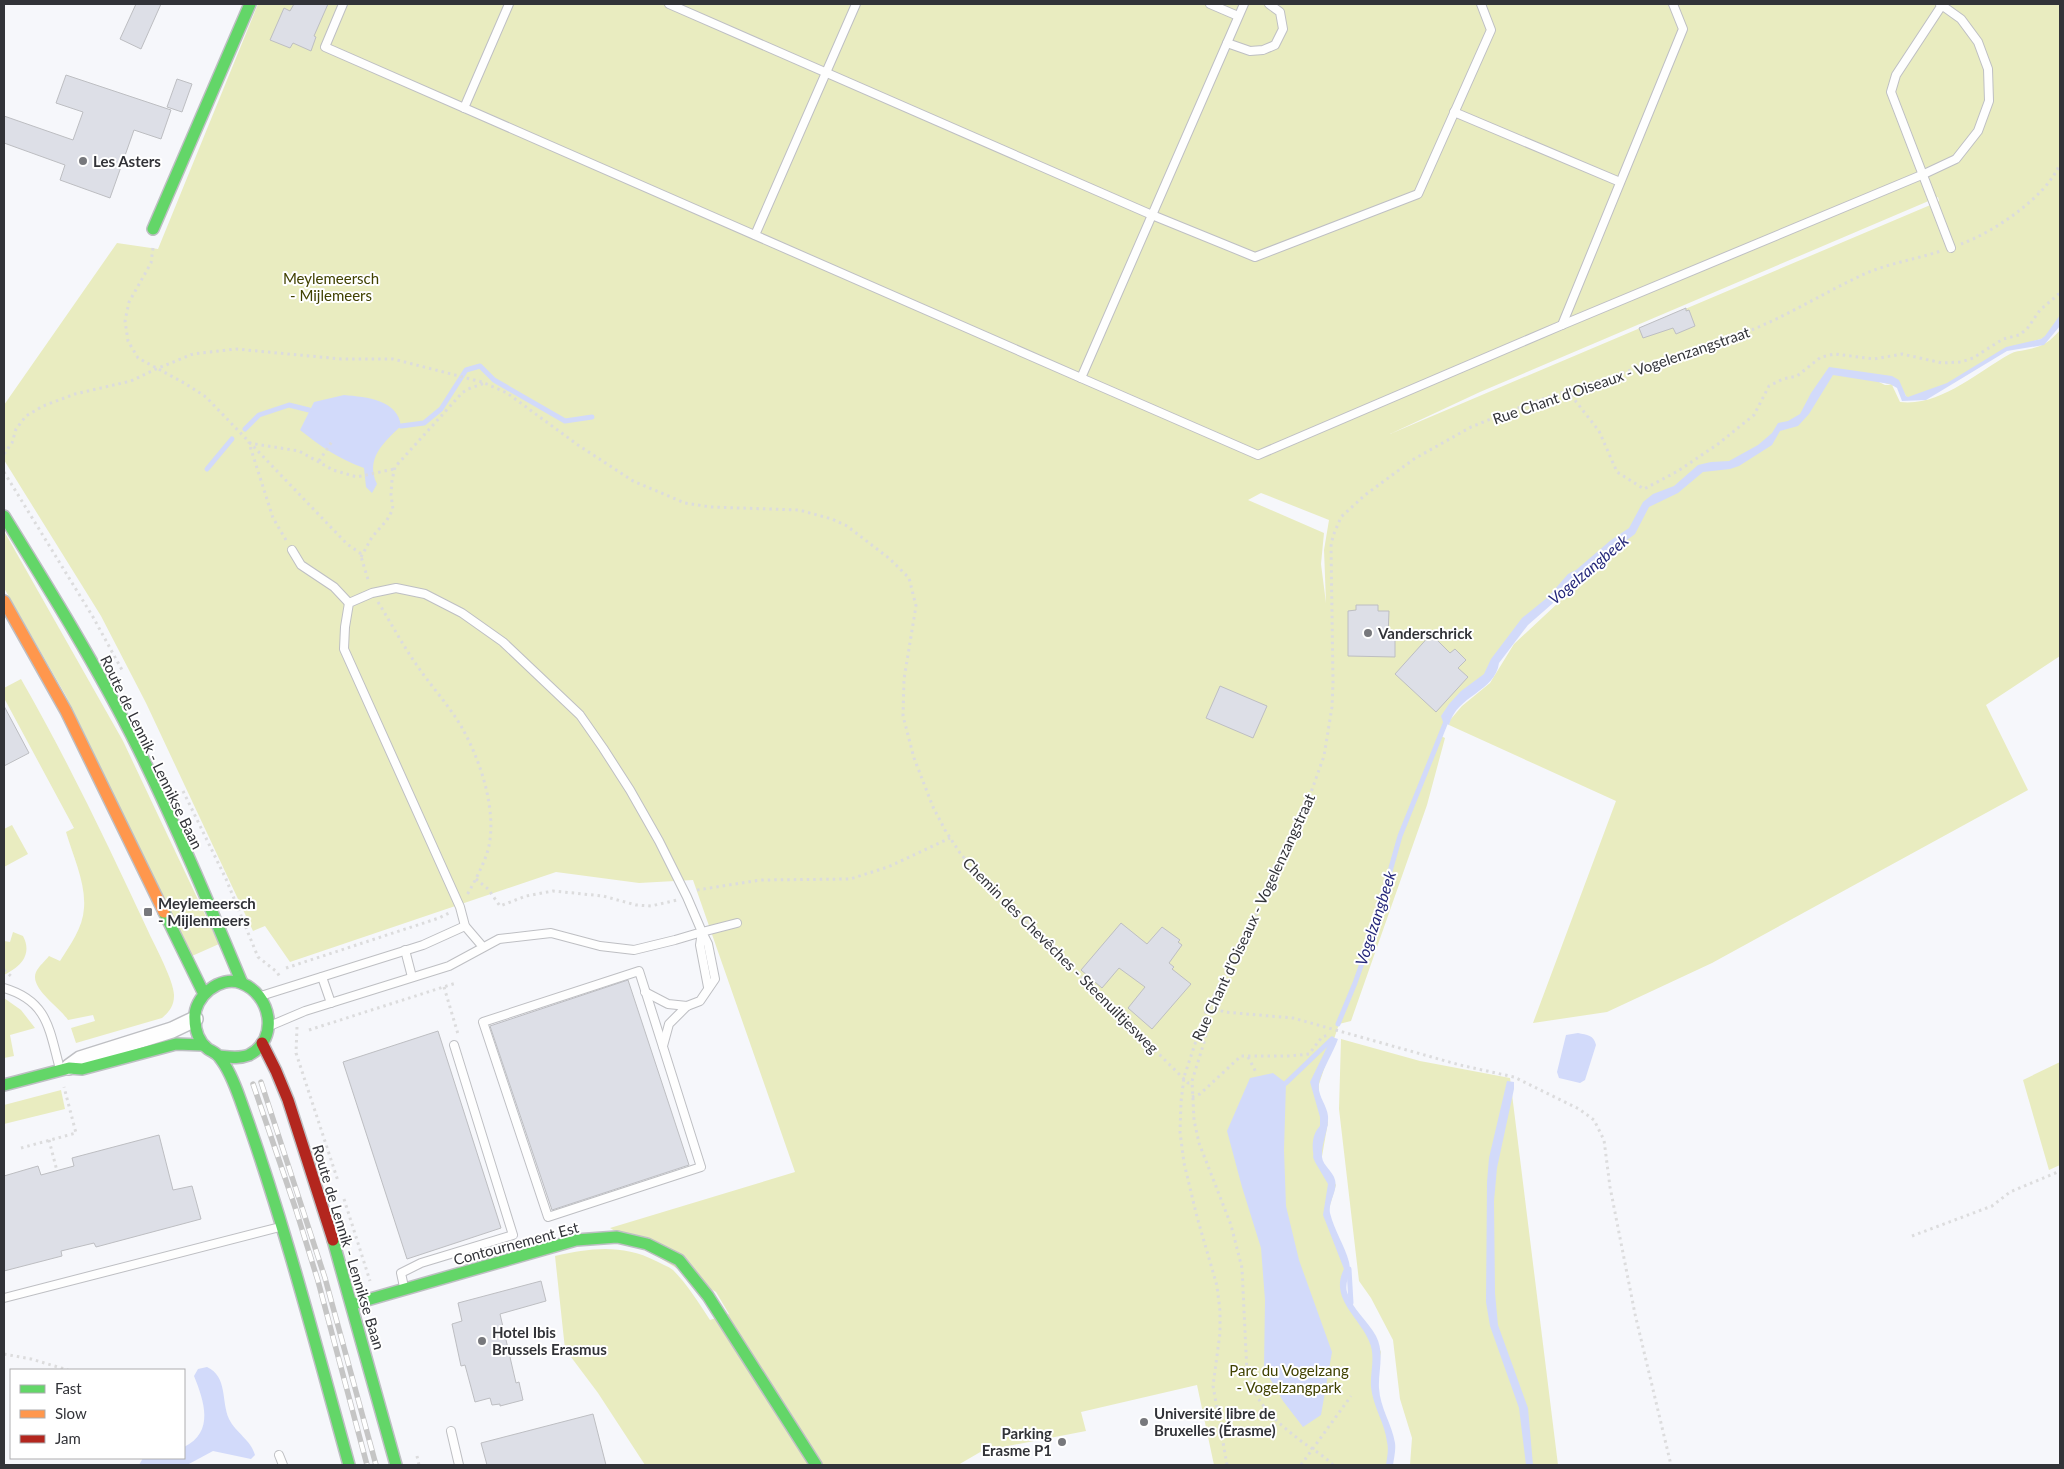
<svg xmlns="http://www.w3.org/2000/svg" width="2064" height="1469" font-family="Lato,sans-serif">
<rect width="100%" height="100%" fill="#f6f7fb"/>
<g fill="#e9ecc0" fill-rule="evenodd">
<path d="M258,4H2060V322L2048,337L2012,347L1956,381L1908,399L1901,388L1875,380L1885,385H1892L1900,402C1940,407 1977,372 2010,354C2015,351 2020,351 2025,350C2041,347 2049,343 2060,330V656L1986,705L2028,790L1712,963L1607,1012L1533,1023L1616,801L1449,725L1450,720L1462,706L1490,683L1514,644L1620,545L1617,539L1523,624L1490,675L1448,712L1441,736L1445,738L1427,805L1351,1021L1339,1024L1319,1084V1093L1328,1122L1321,1162L1336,1185L1328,1212L1349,1265L1343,1288L1362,1322L1372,1332L1381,1352L1375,1385L1380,1410L1392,1435L1390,1465H1214L1197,1385L1081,1412L1086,1431L982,1451L958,1465H645L598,1393L565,1349L555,1256C591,1248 622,1244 656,1261C661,1264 668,1266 673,1270C687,1284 699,1303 710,1320L729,1314L716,1292L610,1228L795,1172L693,880L639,883L556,872L290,962L265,926L253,931L146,703L101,616L4,460V405L110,253L117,243L158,249ZM1938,197L1939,201L1928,206L1390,434L1480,392ZM1261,493L1329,520L1324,550L1326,603L1321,564L1324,533L1248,500Z"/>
<polygon points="4,531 123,741 219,944 192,956 66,696 4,588"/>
<path d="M21,679C68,761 109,847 149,933C155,946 175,983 174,996C174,1006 169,1012 162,1018L76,1043L71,1028L95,1021L93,1015L68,1020C60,1007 29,988 36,972C39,966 45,961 49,956L60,961C70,945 83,928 84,908C86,883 73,856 66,832L74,828L4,698V688Z"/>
<polygon points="12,825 28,854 4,867 4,829"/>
<path d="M13,932L23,936C33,955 20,967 4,975V941L10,942Z"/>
<polygon points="4,998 21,1010 35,1028 10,1035 14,1056 4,1058"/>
<polygon points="1341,1039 1420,1061 1510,1078 1558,1465 1410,1465 1412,1438 1400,1399 1393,1340 1371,1298 1359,1281 1339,1109"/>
<polygon points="2060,1062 2060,1165 2049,1170 2023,1080"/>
<polygon points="61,1090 65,1109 4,1124 4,1105"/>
</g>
<g fill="#d2dafa">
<path d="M2060,315V326L2044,345L2007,351L1926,400L1902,401L1897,388L1890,384L1833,375L1809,414L1798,426L1780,431L1772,445L1739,466L1730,469L1703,472L1678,493L1649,507L1635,534L1574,580L1552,604L1528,625L1499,663C1495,692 1457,695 1449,725L1443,722L1441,716L1449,704L1461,691L1484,674L1491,659L1522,618L1548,597L1568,574L1576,570L1611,540L1629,528L1643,502L1653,494L1674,486L1698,465L1711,462L1729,461L1758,445L1772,433L1778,423L1788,421L1800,414L1811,393L1829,367L1892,376L1899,380L1906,396L1908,397L1947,383L2006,347L2041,339L2045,336Z"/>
<path d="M344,395C367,397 398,400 401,426C383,443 365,459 377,484L372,493L366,487L364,468C339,459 320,446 300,430L314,402Z"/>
<path d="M1578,1033C1587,1035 1594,1035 1596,1045L1585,1080L1580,1083L1559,1078L1557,1072L1566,1035Z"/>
<path d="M1332,1037L1338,1039C1334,1051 1320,1074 1319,1084C1317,1095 1327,1105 1328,1116C1329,1130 1321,1143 1322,1157C1323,1166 1333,1171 1335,1180C1338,1191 1328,1202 1330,1213C1334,1230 1345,1246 1349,1262C1352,1273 1344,1282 1347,1292C1352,1309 1368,1321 1376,1336C1385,1353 1378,1371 1379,1388C1380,1408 1392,1424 1395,1443C1396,1450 1394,1458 1393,1465H1386C1387,1458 1389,1449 1387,1442C1385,1423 1373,1407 1371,1387C1370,1371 1376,1356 1369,1341C1359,1317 1329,1298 1344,1269L1323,1215L1328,1184L1315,1162L1313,1157L1320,1132V1117L1310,1082Z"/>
<polygon points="1273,1073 1286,1083 1284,1150 1286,1206 1299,1260 1332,1352 1321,1415 1303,1427 1283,1401 1264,1368 1265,1300 1261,1248 1242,1187 1227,1131 1250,1078"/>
<polygon points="1507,1081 1514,1082 1514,1089 1497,1168 1494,1201 1495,1293 1498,1325 1528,1408 1533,1465 1526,1465 1519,1408 1490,1326 1486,1302 1487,1182 1489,1158"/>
<path d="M207,1367C228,1377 221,1401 229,1419C236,1433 251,1440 255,1455L251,1459L213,1451L187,1465H139L143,1458H184V1447C215,1432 204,1401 194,1376L198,1369Z"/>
</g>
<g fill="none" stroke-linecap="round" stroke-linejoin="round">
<g stroke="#d2dafa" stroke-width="5">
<polyline points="401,426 424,423 441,409 466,370 480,366 494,380 565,421 592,417"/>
<polyline points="245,429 259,415 289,405 309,410"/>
<polyline points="207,469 232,439"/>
<polyline points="1338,1024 1355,983 1372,935 1400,836 1447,719"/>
<polyline points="1286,1083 1332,1039"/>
<path d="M1316,1155C1314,1144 1315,1132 1325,1125"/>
<polyline points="1349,1269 1351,1303"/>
</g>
</g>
<g fill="#dddfe7" stroke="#bdbec2">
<polygon points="136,4 161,4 141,49 120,39"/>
<polygon points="294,4 328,4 314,36 316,37 311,51 293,43 290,48 270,40 284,8 290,11"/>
<polygon points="66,75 171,110 161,139 134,130 110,198 60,180 65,165 4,143 4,116 73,140 83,112 56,103"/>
<polygon points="177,79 192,84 182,112 167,107"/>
<polygon points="1686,308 1686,311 1689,310 1695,326 1676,334 1673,328 1643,338 1639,328"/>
<polygon points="1356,605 1378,605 1378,611 1389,611 1388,637 1395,636 1395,657 1348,656 1348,611 1356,610"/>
<polygon points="1431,634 1450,653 1455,649 1466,660 1458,668 1468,677 1436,712 1395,674"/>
<polygon points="1220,686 1267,706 1253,738 1206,718"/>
<polygon points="4,706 29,753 4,766"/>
<polygon points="1121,923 1147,944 1162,927 1180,940 1178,942 1182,945 1169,963 1174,967 1172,969 1191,984 1152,1029 1128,1008 1145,987 1119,968 1102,988 1081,970"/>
<polygon points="628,980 689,1165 552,1210 490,1026"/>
<polygon points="438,1031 501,1228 407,1259 343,1062"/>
<polygon points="159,1135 173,1190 192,1186 201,1219 96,1247 94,1243 61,1251 62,1256 4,1271 4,1176 38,1166 41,1175 74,1166 72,1158"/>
<polygon points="541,1281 546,1301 500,1314 516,1383 519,1382 523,1400 500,1406 500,1404 492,1405 490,1398 475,1402 465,1365 461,1366 452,1324 462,1321 458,1303"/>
<polygon points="593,1414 606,1465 487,1465 481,1443"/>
</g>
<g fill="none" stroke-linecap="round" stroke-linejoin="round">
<defs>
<g id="lane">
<polyline points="343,4 325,47 1081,378"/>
<polyline points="669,4 1152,215 1255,257 1418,194 1491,30 1481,4"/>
<polyline points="1210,4 1238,16"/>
<polyline points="1244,4 1081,378 1258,455 1562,325 1683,29 1673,4"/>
<polyline points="1942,5 1896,75 1891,92 1951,248"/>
<polyline points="1227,43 1250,51 1263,50 1275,45 1283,29 1280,12 1269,4"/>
<polyline points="464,108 509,4"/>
<polyline points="1454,112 1620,182"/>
<polyline points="755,235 856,4"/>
<polyline points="1562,325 1924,174 1956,159 1978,131 1989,101 1988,69 1978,42 1961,19 1940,4"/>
<polyline points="292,550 301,565 334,587 349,603"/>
<polyline points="702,932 700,945 708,987"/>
<polyline points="702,932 737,923"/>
<polyline points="405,950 412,977"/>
<polygon points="639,971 701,1167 548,1217 483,1022"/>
<polyline points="322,977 331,1003"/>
<path d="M4,988C48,1001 49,1029 60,1069"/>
<polyline points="645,992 668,1004 687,1006"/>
<polyline points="264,995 423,945 465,926"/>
<polyline points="272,1025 305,1011 449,966 499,939 551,933 600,946 634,950 675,940 702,932 687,897 659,841 630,790 603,748 580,715 503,642 462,613 425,594 396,588 372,593 349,603 345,627 344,649 460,907 465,926 483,947"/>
<polyline points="663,1046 669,1024 687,1006 700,1001 715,979 708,944 702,932"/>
<polyline points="404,1287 401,1273 421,1263 513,1235 454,1045"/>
<polyline points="4,1298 280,1227"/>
<polyline points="451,1431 459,1465"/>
<polyline points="279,1455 283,1465"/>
</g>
<polyline id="street" points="69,1067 80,1059 172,1030 195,1019"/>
<g id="fast">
<polyline points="153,229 250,4"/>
<path d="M4,516C51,592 98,668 138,748C176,825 209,904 242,983"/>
<polyline points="164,912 204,994"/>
<path d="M219,1056C229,1057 239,1059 249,1055C280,1039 271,994 241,983C220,975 193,997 195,1019C195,1030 199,1042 208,1049C213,1052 217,1053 220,1058C229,1069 235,1085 240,1099C283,1218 315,1342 349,1465"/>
<polyline points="4,1085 69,1068 82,1069 176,1044 203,1045"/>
<polyline points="333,1240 396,1465"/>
<polyline points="353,1304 576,1240 617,1237 647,1244 679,1260 708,1296 816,1465"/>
</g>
<polyline id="slow" points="4,601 66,711 164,912"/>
<polyline id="jam" points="262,1043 276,1071 288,1100 333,1240"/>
</defs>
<use href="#lane" stroke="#bebfc3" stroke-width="10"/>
<use href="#street" stroke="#bebfc3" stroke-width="18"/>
<use href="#fast" stroke="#bebfc3" stroke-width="14"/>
<use href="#slow" stroke="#bebfc3" stroke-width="14"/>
<use href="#jam" stroke="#bebfc3" stroke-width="14"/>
<g stroke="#dcdcdd" stroke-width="3" stroke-dasharray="2.5 4" stroke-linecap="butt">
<path d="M1961,244C1994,232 2046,197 2060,164"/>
<polyline points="153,248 151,263 129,302 125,321 128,341 138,358 186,384 206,397 347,544 360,553 369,583"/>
<polyline points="1567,390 1599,431 1617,472 1644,489 1678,471 1718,444 1754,415 1769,386 1783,379 1797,376 1821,357 1835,354 1874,359 1902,354 1942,363 1961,362 1973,358 2003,339 2019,335 2027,329 2040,310 2060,293"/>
<polyline points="4,454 12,443 16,429 26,416 43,406 75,394 131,381 156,369 193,354 236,349 341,359 393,359 482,382 507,393 578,445 633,481 685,503 711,507 799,510 832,519 847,526 890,559 909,578 916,606 904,679 903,716 914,758 933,807 945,830 960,853 977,873 1188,1083 1192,1083"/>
<polyline points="319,461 333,440"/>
<polyline points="4,472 93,617 122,670"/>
<polyline points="286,540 273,518 249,443 299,451 333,470 357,477 394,469"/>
<polyline points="361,557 372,537 387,520 393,509 391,495 392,480 395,467 462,393 468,389 485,383"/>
<path d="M378,602C391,623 402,644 416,664C430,685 448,704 461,726C480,759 498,811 488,850C483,866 475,881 467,895"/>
<polyline points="183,791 226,879 258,957 277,972 281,979"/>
<polyline points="476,879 488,889 500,906 526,896 553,891 603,896 636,905 651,906 677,900"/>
<polyline points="697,890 761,880 850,879 888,867 950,838"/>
<polyline points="286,968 439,918 449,913"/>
<polyline points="4,970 12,977"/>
<polyline points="444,987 458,1034"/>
<polyline points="1209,1005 1224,1012 1293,1018 1460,1065 1514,1077 1579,1109 1594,1120 1604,1140 1610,1187 1635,1314 1671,1465"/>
<path d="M1206,1011L1211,1020L1192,1081L1194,1120L1199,1143L1231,1225L1242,1268L1247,1373C1253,1399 1275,1421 1296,1437C1308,1447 1321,1453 1333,1465"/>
<polyline points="297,1027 296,1053 338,1181"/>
<polyline points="309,1030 456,983"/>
<polyline points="1248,1057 1257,1074"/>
<polyline points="1192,1097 1200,1094 1241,1056 1290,1056 1309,1054 1322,1037 1328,1035"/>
<polyline points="49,1140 57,1171"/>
<polyline points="21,1148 76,1133 64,1087"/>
<polyline points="344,1199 370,1281"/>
<polyline points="1912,1236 1992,1206 2010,1192 2060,1171"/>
<polyline points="4,1354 31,1359 68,1370"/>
<polyline points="1264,1418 1270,1413"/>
<polyline points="417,1456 419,1465"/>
<path d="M1227,1465L1213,1386L1220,1333V1311L1217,1286L1197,1217L1184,1163L1180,1132L1181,1102L1184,1077L1206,1011L1267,893L1310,795L1324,756L1332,707L1333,682L1331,546L1333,536L1341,517L1365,495L1414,459L1471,427L1533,402L1741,334C1782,319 1818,296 1858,277C1884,264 1913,260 1941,251"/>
<polyline points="1301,1465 1351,1396"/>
</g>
<use href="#lane" stroke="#fefefe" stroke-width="8"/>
<use href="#street" stroke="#fefefe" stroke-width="15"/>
<use href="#fast" stroke="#63d668" stroke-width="11"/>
<use href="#slow" stroke="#ff974d" stroke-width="11"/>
<use href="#jam" stroke="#b3261e" stroke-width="11"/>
<defs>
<g id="rail">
<polyline points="261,1082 325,1278 376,1465"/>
<polyline points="253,1084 296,1210 318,1281 367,1465"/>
</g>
</defs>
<use href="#rail" stroke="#c5c5c5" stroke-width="5.5"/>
<use href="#rail" stroke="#fff" stroke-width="4" stroke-dasharray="11" stroke-linecap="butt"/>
</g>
<g fill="#77787c" stroke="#fff" stroke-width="2">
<circle cx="83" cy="161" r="5"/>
<circle cx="1368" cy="633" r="5"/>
<rect x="143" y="907" width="10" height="10" rx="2.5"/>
<circle cx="482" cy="1341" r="5"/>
<circle cx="1144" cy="1422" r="5"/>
<circle cx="1062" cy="1442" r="5"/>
</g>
<g text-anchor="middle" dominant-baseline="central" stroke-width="4" stroke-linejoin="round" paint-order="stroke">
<g font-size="15" font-weight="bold" fill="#323338" stroke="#fff" text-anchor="start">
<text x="93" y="161">Les Asters</text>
<text x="1378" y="633">Vanderschrick</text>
<text x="158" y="903">Meylemeersch<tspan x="158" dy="17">- Mijlenmeers</tspan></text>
<text x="492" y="1332">Hotel Ibis<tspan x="492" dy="17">Brussels Erasmus</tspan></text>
<text x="1154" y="1413">Université libre de<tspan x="1154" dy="17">Bruxelles (Érasme)</tspan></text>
<text x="1052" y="1433" text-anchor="end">Parking<tspan x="1052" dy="17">Erasme P1</tspan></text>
</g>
<g font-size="15" fill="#404100" stroke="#fff">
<text x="331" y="278">Meylemeersch<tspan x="331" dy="17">- Mijlemeers</tspan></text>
<text x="1289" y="1370">Parc du Vogelzang<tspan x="1289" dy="17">- Vogelzangpark</tspan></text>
</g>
<g font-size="15" fill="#323338" stroke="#fff">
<text transform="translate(1621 375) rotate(-19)">Rue Chant d'Oiseaux - Vogelenzangstraat</text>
<text transform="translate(152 752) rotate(64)">Route de Lennik - Lennikse Baan</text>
<text transform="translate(1253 917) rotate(-65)">Rue Chant d'Oiseaux - Vogelenzangstraat</text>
<text transform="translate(1061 955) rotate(45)">Chemin des Chevêches - Steenuiltjesweg</text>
<text transform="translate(516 1243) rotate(-15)">Contournement Est</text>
<text transform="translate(349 1247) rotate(73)">Route de Lennik - Lennikse Baan</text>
</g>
<g font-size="16" font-style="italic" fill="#242779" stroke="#fff">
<text transform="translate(1588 569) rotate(-40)">Vogelzangbeek</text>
<text transform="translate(1375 918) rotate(-72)">Vogelzangbeek</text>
</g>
</g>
<rect width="2064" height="1469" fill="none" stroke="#323338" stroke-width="10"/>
<rect x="10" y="1369" width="175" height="90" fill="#ffffff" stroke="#adadaf"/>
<rect x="20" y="1385" width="25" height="8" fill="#63d668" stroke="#adadaf"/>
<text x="55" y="1394" font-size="15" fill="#323338">Fast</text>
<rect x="20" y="1410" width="25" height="8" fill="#ff974d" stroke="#adadaf"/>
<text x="55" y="1419" font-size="15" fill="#323338">Slow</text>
<rect x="20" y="1435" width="25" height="8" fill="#b3261e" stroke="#adadaf"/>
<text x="55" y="1444" font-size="15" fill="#323338">Jam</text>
</svg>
